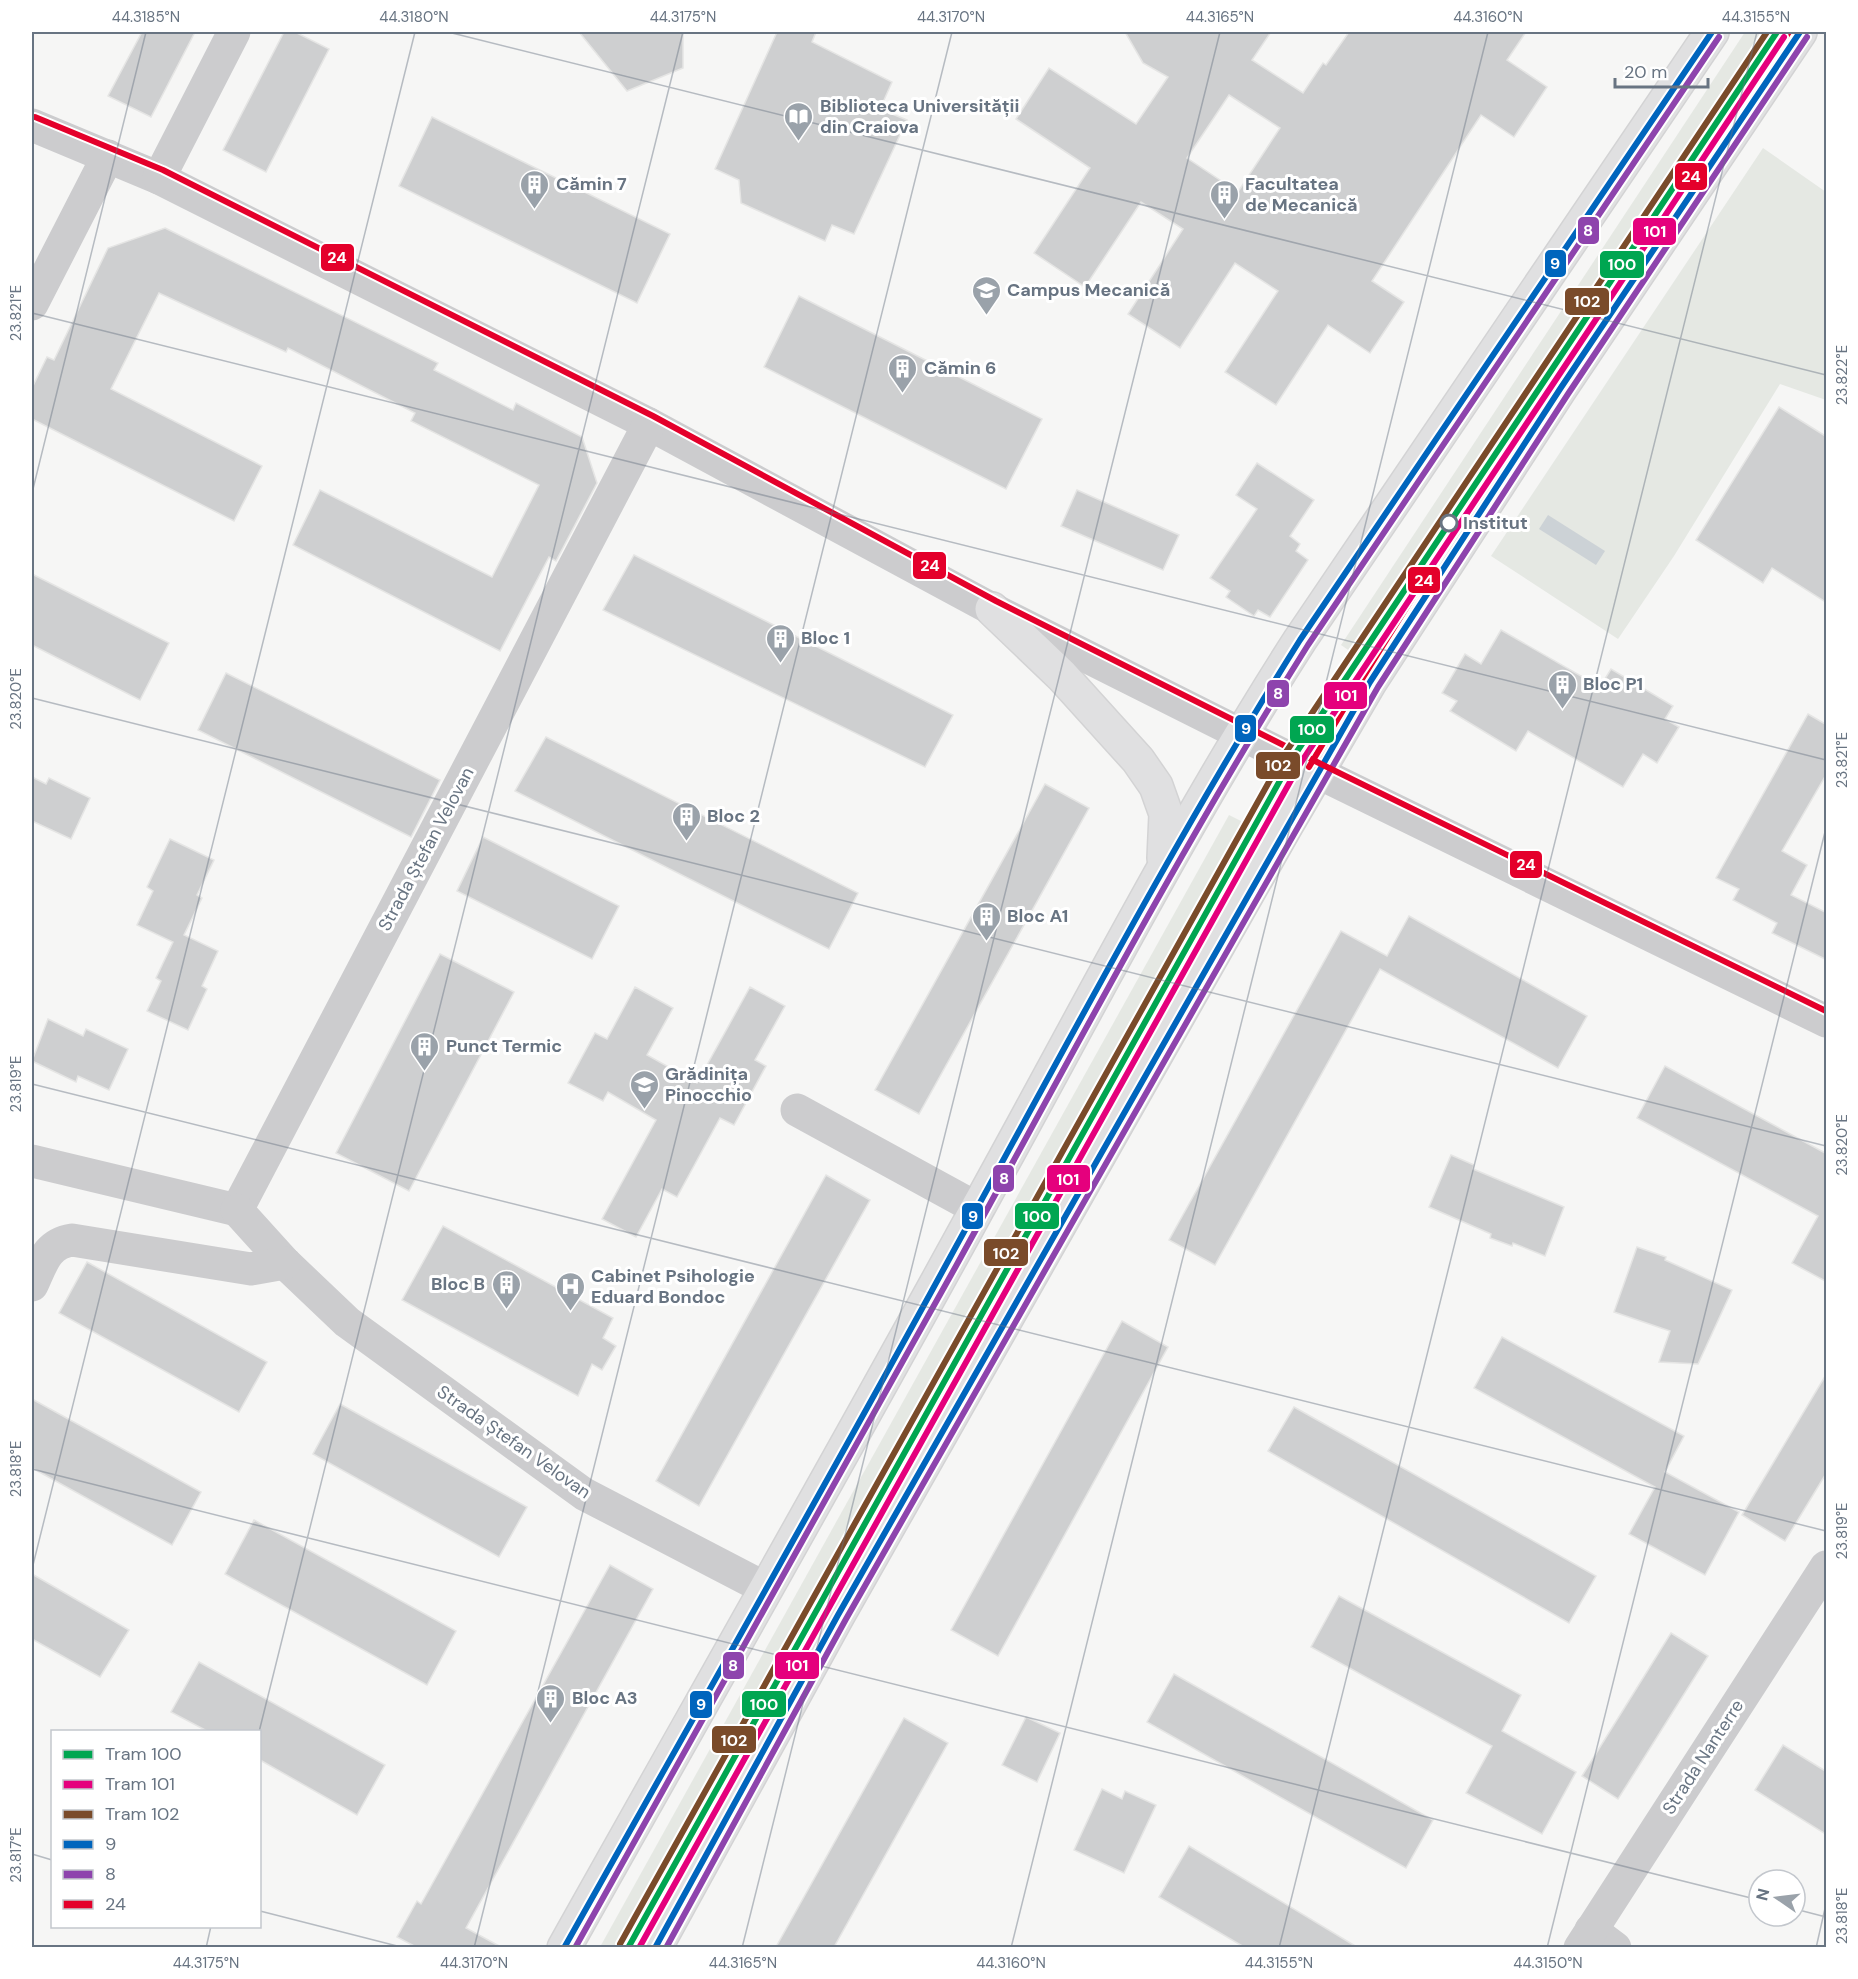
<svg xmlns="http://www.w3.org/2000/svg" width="1858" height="1979" font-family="'DM Sans',sans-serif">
<rect width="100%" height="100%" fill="#f6f6f5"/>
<g fill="#e5e8e3">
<polygon points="1745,32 1764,32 1354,654 1341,645"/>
<polygon points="1763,148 1826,192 1826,400 1780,384 1674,556 1618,639 1491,556"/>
<polygon points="1229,815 1247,824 620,1947 600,1947"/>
</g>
<polygon fill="#ccd2d6" points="1548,515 1605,551 1596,565 1539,529"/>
<g fill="#cecfd0" stroke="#e5e5e4" stroke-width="1.5" fill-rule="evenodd">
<polygon points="142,32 195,32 151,117 108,96"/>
<polygon points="284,32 295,32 329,49 266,172 223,150"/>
<polygon points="579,32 683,32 683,68 627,91"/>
<polygon points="777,32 816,32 812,42 892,82 880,109 907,120 854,234 832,225 825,241 741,203 739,180 715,169"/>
<path d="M1125,32H1271L1252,60L1303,93L1323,63L1326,65L1349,32H1526L1507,60L1547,87L1514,137L1481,115L1372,281L1404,302L1370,353L1328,325L1276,405L1225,372L1278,291L1235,263L1180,348L1128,314L1183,229L1141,202L1085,287L1034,253L1090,168L1016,119L1049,68L1136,124L1168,77L1143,63ZM1229,95L1280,128L1238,192L1187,158Z"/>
<polygon points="432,117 670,234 637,303 399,186"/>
<polygon points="165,228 438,363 434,370 513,410 516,403 582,437 597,483 556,561 549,557 500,651 293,545 320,490 492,577 539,485 411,421 415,413 288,348 286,352 159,293 111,389 262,466 234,521 32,419 32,388 47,357 54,360 108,248"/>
<polygon points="799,296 1042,419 1006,489 764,367"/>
<polygon points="1779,407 1827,437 1827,603 1772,568 1763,583 1696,540"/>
<polygon points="1257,463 1314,500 1290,536 1300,544 1296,551 1308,560 1270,617 1258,610 1254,616 1226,597 1230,591 1210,578 1257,509 1236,495"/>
<polygon points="1077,490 1179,535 1163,570 1061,526"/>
<polygon points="634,555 953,715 925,767 603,610"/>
<polygon points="32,574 169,643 140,700 32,645"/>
<polygon points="1501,630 1600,687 1611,669 1673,706 1665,719 1679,727 1657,763 1643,754 1623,787 1528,731 1516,751 1450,711 1457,701 1442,693 1465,654 1481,664"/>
<polygon points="226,673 440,780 411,837 198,730"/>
<polygon points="1808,714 1827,725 1827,773 1782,851 1807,865 1791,895 1827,913 1827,960 1772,933 1777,923 1733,900 1739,889 1716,878"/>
<polygon points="546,737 858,893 829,949 515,791"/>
<polygon points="32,777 46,784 49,778 90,798 71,839 32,821"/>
<polygon points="1045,784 1089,808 919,1114 875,1090"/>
<polygon points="483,837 619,906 592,959 457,891"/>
<polygon points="170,839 214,860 197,895 202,898 184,935 218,951 202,986 207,989 188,1030 147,1011 161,981 156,978 173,942 137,925 153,891 147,887"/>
<polygon points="1409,916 1587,1016 1558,1068 1380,969 1215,1265 1169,1240 1341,931 1387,956"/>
<polygon points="440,954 514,992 409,1191 336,1153"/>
<polygon points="635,987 673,1008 647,1055 697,1083 750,987 785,1006 755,1060 766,1066 734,1125 720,1118 677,1197 662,1189 636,1237 602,1219 656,1120 608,1092 603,1101 568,1083 595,1033 607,1039"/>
<polygon points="48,1019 83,1036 86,1029 128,1049 109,1090 78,1076 76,1082 32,1061"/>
<polygon points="1665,1066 1827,1154 1827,1282 1792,1263 1818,1216 1637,1118"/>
<polygon points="1451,1155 1474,1165 1473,1169 1564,1207 1545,1256 1513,1243 1512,1246 1490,1238 1491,1234 1429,1207"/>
<polygon points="826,1175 870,1200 699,1506 656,1481"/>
<polygon points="443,1226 613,1318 603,1338 616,1346 602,1370 592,1364 578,1396 402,1300"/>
<polygon points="1637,1247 1666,1257 1665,1260 1732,1290 1698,1364 1659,1362 1670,1331 1614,1312"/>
<polygon points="87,1262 267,1362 239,1412 59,1313"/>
<polygon points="1122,1321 1168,1347 998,1656 951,1630"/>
<polygon points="1502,1337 1684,1436 1665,1472 1739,1512 1705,1575 1629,1534 1655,1487 1474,1388"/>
<polygon points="1827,1373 1827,1472 1785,1541 1742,1515"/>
<polygon points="32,1399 201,1492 172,1545 32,1468"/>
<polygon points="340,1404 527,1507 499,1557 313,1454"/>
<polygon points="1294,1407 1596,1576 1569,1623 1268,1451"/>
<polygon points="254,1520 456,1631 427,1685 225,1574"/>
<polygon points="610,1565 653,1589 466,1928 501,1947 416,1947 397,1937 417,1901 421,1904"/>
<polygon points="32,1574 129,1630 100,1677 32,1639"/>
<polygon points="1339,1596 1521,1695 1502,1731 1576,1772 1542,1834 1466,1793 1492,1746 1311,1647"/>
<polygon points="1671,1633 1708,1656 1618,1799 1582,1776"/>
<polygon points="199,1662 385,1765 357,1815 260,1760 260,1731 207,1731 171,1712"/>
<polygon points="1174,1674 1433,1820 1406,1868 1147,1722"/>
<polygon points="1026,1717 1060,1733 1037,1782 1002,1765"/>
<polygon points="904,1718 948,1743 834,1947 776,1947"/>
<polygon points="1783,1745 1827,1772 1827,1835 1755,1790"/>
<polygon points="1102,1789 1122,1799 1125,1791 1156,1805 1124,1873 1074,1850"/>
<polygon points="1189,1846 1357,1947 1244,1947 1159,1897"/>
</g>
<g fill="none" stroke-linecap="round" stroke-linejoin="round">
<defs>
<g id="major">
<polyline points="992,609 1062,676 1138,760 1156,786 1166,814 1164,858"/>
<path d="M564,1948C703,1700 844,1453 980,1204C1085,1014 1183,822 1300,640L1712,32"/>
<polyline points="655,1948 838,1615 1284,829 1370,682 1560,389 1800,32"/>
</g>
</defs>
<use href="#major" stroke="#d3d3d4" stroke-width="36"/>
<g stroke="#ccccce" stroke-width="33">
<polyline points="32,125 159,178 649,424 992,609 1317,772 1826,1021"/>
<polyline points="159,178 234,32"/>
<polyline points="32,304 108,156"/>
<polyline points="797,1110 978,1209"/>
<polyline points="32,1161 237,1210"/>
<polyline points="237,1210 649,424"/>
<polyline points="237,1210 285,1263 347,1322 584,1494 765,1588"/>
<path d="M32,1285C42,1264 46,1244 72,1240L251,1269L285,1263"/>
<polyline points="1591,1930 1615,1948"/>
<polyline points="1580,1948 1826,1567"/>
</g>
<use href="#major" stroke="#e0e0e1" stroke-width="33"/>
<defs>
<g id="bus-1">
<path d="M564,1948C692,1720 822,1492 947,1263C1062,1054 1173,842 1300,640L1712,32"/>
<polyline points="655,1948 838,1615 1370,682 1560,389 1800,32"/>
</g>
<g id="bus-2">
<path d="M575,1948C702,1720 831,1494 956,1266C1071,1057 1181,847 1308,645L1719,37"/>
<polyline points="666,1948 846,1619 1378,687 1568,394 1807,37"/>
</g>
<g id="bus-3">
<polyline points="35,117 163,170 653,416 996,601 1321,764 1826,1011"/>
<path d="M1309,767C1458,515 1626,274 1789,32"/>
</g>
</defs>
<use href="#bus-1" stroke="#fff" stroke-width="10"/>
<use href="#bus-2" stroke="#fff" stroke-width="10"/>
<use href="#bus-3" stroke="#fff" stroke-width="10"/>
<use href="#bus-1" stroke="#0065bd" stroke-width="6"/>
<use href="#bus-2" stroke="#8e44ad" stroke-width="6"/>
<use href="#bus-3" stroke="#e4002b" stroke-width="6"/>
<defs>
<polyline id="tram-1" points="628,1948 1292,759 1777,32"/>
<polyline id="tram-2" points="639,1948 1300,764 1784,37"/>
<polyline id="tram-3" points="620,1944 1284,755 1767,32"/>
</defs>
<use href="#tram-1" stroke="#fff" stroke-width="10"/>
<use href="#tram-2" stroke="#fff" stroke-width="10"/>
<use href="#tram-3" stroke="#fff" stroke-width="10"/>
<use href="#tram-1" stroke="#00a651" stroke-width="6"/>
<use href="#tram-2" stroke="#e5007d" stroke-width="6"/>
<use href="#tram-3" stroke="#7a4b2a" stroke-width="6"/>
</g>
<path fill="none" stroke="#687482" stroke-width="1.5" stroke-opacity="0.45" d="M448,32L1826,375M32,313L1826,760M32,493L146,32M32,698L1826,1146M32,1084L1826,1531M32,1469L1759,1900M32,1569L415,32M259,1732L683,32M32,1854L52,1860M1795,1909L1826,1917M260,1911L405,1948M206,1948L211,1926M474,1948L952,32M742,1948L1220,32M1011,1948L1488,32M1279,1948L1757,32M1547,1948L1826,828M1816,1948L1826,1904"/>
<defs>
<symbol id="library-pin" viewBox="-11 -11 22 30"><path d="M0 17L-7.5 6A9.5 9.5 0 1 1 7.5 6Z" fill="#9aa2aa" stroke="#fff"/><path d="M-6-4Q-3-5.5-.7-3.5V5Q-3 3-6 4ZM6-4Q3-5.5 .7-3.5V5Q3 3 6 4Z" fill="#fff"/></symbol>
<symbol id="building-pin" viewBox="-11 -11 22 30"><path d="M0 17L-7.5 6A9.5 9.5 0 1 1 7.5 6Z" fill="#9aa2aa" stroke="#fff"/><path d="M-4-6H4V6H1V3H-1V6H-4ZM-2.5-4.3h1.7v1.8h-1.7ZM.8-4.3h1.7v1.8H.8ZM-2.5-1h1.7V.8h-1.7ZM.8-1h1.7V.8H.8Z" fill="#fff"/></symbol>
<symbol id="university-pin" viewBox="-11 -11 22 30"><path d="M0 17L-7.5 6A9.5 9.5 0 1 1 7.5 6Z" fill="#9aa2aa" stroke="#fff"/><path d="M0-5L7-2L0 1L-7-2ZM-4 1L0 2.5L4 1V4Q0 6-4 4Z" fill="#fff"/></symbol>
<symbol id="school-pin" viewBox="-11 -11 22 30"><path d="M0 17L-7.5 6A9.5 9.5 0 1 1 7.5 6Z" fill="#9aa2aa" stroke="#fff"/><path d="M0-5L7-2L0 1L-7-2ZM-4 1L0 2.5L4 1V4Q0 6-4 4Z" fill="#fff"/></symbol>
<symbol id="hospital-pin" viewBox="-11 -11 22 30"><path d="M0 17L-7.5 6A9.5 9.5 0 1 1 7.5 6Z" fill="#9aa2aa" stroke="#fff"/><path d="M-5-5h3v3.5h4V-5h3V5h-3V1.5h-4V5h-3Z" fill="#fff"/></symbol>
</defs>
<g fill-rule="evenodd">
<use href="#library-pin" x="782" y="100" width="33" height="45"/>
<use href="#building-pin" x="518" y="168" width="33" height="45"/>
<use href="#building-pin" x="1208" y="178" width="33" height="45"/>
<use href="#university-pin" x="970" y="274" width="33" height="45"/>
<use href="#building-pin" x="886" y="352" width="33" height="45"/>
<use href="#building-pin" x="764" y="622" width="33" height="45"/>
<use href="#building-pin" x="1546" y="668" width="33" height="45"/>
<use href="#building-pin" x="670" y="800" width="33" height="45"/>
<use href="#building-pin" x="970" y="900" width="33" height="45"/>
<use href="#building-pin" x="408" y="1030" width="33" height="45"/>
<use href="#school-pin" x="628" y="1068" width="33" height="45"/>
<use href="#building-pin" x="490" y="1268" width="33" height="45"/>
<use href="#hospital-pin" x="554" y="1270" width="33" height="45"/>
<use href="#building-pin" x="534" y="1682" width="33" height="45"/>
</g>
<circle fill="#fff" stroke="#687482" stroke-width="3" cx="1449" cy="523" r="8"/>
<g text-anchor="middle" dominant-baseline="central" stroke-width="6" stroke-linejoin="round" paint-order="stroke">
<g font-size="18" font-weight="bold" fill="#687482" stroke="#fff" text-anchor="start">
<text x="820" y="106">Biblioteca Universității<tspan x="820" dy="21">din Craiova</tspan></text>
<text x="556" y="184">Cămin 7</text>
<text x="1245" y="184">Facultatea<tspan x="1245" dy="21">de Mecanică</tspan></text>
<text x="1007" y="290">Campus Mecanică</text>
<text x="924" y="368">Cămin 6</text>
<text x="801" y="638">Bloc 1</text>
<text x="1583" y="684">Bloc P1</text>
<text x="707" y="816">Bloc 2</text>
<text x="1007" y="916">Bloc A1</text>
<text x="446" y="1046">Punct Termic</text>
<text x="665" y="1074">Grădinița<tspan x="665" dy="21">Pinocchio</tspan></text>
<text x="591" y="1276">Cabinet Psihologie<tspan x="591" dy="21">Eduard Bondoc</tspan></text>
<text x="485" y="1284" text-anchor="end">Bloc B</text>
<text x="572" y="1698">Bloc A3</text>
</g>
<g font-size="18" font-weight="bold" fill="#687482" stroke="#fff" text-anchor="start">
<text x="1463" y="523">Institut</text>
</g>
<g font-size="18" fill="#687482" stroke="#fff">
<text transform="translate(426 849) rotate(-62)">Strada Ștefan Velovan</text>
<text transform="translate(514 1442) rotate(35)">Strada Ștefan Velovan</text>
<text transform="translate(1703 1757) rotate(-57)">Strada Nanterre</text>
</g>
</g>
<g stroke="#fff" stroke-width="2">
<rect x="1674" y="162" width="34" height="29" rx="6" fill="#e4002b"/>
<rect x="1577" y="216" width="23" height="29" rx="6" fill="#8e44ad"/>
<rect x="1632" y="217" width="45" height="29" rx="6" fill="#e5007d"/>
<rect x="320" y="243" width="35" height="29" rx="6" fill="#e4002b"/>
<rect x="1544" y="249" width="23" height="29" rx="6" fill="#0065bd"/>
<rect x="1599" y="250" width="46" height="29" rx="6" fill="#00a651"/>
<rect x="1564" y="287" width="46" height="29" rx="6" fill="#7a4b2a"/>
<rect x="912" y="551" width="35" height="29" rx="6" fill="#e4002b"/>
<rect x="1407" y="566" width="34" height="28" rx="6" fill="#e4002b"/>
<rect x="1266" y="679" width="24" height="29" rx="6" fill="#8e44ad"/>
<rect x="1323" y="681" width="45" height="29" rx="6" fill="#e5007d"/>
<rect x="1234" y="714" width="23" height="29" rx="6" fill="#0065bd"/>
<rect x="1289" y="715" width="46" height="29" rx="6" fill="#00a651"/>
<rect x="1255" y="751" width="46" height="29" rx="6" fill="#7a4b2a"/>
<rect x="1509" y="850" width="34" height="29" rx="6" fill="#e4002b"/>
<rect x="992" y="1164" width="23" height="29" rx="6" fill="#8e44ad"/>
<rect x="1046" y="1164" width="45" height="29" rx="6" fill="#e5007d"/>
<rect x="1014" y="1202" width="46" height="28" rx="6" fill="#00a651"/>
<rect x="961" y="1202" width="23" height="28" rx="6" fill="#0065bd"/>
<rect x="983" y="1238" width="46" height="29" rx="6" fill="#7a4b2a"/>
<rect x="774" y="1651" width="46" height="29" rx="6" fill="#e5007d"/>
<rect x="722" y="1651" width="23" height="29" rx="6" fill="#8e44ad"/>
<rect x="741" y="1690" width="46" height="28" rx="6" fill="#00a651"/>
<rect x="689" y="1690" width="24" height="29" rx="6" fill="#0065bd"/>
<rect x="711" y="1725" width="46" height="29" rx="6" fill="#7a4b2a"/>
</g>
<g font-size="16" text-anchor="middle" font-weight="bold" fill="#fff">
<text x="1691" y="182">24</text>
<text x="1588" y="236">8</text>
<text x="1655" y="237">101</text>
<text x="337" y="263">24</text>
<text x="1555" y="269">9</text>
<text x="1622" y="270">100</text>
<text x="1587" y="307">102</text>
<text x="930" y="571">24</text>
<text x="1424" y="586">24</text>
<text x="1278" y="699">8</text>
<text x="1346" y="701">101</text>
<text x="1246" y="734">9</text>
<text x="1312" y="735">100</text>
<text x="1278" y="771">102</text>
<text x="1526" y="870">24</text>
<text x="1004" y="1184">8</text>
<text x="1068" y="1185">101</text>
<text x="1037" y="1222">100</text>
<text x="973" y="1222">9</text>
<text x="1006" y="1259">102</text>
<text x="797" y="1671">101</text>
<text x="733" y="1671">8</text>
<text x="764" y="1710">100</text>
<text x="701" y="1710">9</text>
<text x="734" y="1746">102</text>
</g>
<rect width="1858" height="1979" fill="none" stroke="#ffffff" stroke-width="66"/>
<rect x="51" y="1730" width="210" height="198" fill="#ffffff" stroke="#c3c7cd" stroke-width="1.5"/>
<rect x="63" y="1750" width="30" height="9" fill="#00a651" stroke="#c3c7cd" stroke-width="1.5"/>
<text x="105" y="1760" font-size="18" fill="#687482">Tram 100</text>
<rect x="63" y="1780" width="30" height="9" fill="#e5007d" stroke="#c3c7cd" stroke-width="1.5"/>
<text x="105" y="1790" font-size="18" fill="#687482">Tram 101</text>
<rect x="63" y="1810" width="30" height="9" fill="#7a4b2a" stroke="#c3c7cd" stroke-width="1.5"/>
<text x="105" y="1820" font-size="18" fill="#687482">Tram 102</text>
<rect x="63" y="1840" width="30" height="9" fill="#0065bd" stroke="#c3c7cd" stroke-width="1.5"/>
<text x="105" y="1850" font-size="18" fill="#687482">9</text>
<rect x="63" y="1870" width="30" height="9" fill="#8e44ad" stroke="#c3c7cd" stroke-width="1.5"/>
<text x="105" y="1880" font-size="18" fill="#687482">8</text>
<rect x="63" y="1900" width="30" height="9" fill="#e4002b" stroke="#c3c7cd" stroke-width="1.5"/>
<text x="105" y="1910" font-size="18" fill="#687482">24</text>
<g transform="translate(1777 1898) rotate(284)"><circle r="28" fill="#ffffff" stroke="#c3c7cd" stroke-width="1.5"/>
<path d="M0-4.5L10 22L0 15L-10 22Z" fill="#9aa2aa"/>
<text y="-9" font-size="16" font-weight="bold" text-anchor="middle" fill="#687482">N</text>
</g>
<path d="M1615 78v9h93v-9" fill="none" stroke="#687482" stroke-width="3"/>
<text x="1624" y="78" font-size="18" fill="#687482" stroke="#ffffff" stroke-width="4.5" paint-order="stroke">20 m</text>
<rect x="33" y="33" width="1792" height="1913" fill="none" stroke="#687482" stroke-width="2"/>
<g font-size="15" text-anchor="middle" fill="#687482">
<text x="146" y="22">44.3185°N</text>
<text x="414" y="22">44.3180°N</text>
<text x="683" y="22">44.3175°N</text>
<text x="951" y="22">44.3170°N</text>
<text x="1220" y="22">44.3165°N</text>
<text x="1488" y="22">44.3160°N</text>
<text x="1756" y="22">44.3155°N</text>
<text transform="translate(16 313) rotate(-90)" y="5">23.821°E</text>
<text transform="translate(1842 375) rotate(-90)" y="5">23.822°E</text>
<text transform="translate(16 699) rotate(-90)" y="5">23.820°E</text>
<text transform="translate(1842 760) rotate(-90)" y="5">23.821°E</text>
<text transform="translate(16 1084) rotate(-90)" y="5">23.819°E</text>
<text transform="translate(1842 1145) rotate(-90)" y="5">23.820°E</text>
<text transform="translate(16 1469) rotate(-90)" y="5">23.818°E</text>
<text transform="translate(1842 1531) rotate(-90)" y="5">23.819°E</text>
<text transform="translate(16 1855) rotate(-90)" y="5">23.817°E</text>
<text transform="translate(1842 1916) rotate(-90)" y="5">23.818°E</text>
<text x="206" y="1968">44.3175°N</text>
<text x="474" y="1968">44.3170°N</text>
<text x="743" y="1968">44.3165°N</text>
<text x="1011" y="1968">44.3160°N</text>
<text x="1279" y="1968">44.3155°N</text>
<text x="1548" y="1968">44.3150°N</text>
</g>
</svg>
